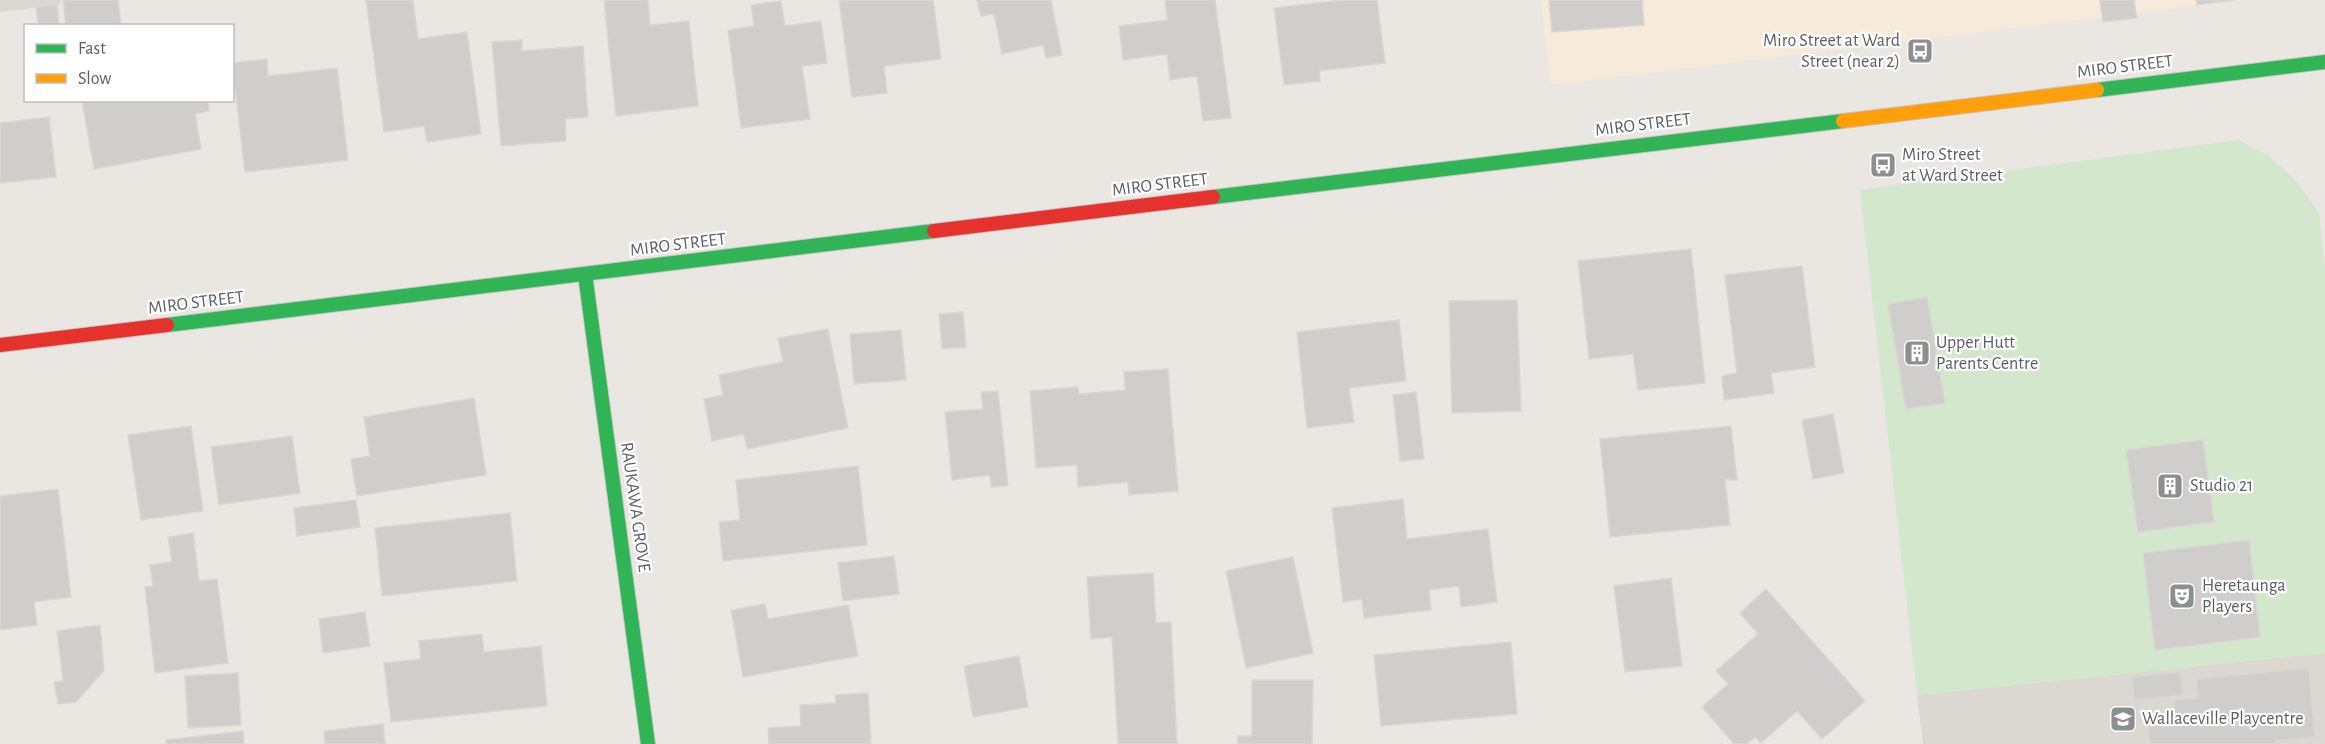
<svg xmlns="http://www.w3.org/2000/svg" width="2325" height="744" font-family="'Alegreya Sans',sans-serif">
<rect width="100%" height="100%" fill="#eae7e3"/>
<polygon fill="#f6ebda" points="1541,0 2240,0 1551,85"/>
<g fill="#dbd7d1">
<polygon points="0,0 60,0 60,5 0,12"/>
<polygon points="2325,653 2325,744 1923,744 1917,695"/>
</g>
<polygon fill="#d3e7cc" points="2239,140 2268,155 2295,180 2319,213 2325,270 2325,653 1917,695 1860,190"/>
<g fill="#d0cecc" stroke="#dad6d2" stroke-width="1.5">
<polygon points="63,0 118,0 121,26 66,26"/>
<polygon points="366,0 413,0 418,39 467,32 481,134 427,142 424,126 384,132"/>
<polygon points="604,0 648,0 650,25 689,21 698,106 616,116"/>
<polygon points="839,0 933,0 941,59 884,66 887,93 852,97"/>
<polygon points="977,0 1051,0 1062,55 1046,58 1043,45 1002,54 994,14 981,16"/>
<polygon points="1165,0 1215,0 1231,118 1203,121 1197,76 1170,80 1167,54 1123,60 1119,26 1167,20"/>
<polygon points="1342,0 1377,0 1385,63 1319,71 1320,81 1284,85 1274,8"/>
<polygon points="1549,0 1642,0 1644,25 1552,32"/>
<polygon points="2100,0 2134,0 2137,18 2103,22"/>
<polygon points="2196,0 2235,0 2197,5"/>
<polygon points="781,1 785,26 821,21 827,63 802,66 810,119 741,128 728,30 754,26 751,5"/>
<polygon points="57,5 59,26 38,26 36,7"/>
<polygon points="522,40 522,51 583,46 588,117 565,119 566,141 501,146 492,42"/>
<polygon points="267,59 268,76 337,68 348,160 245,172 232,63"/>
<polygon points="82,100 208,100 209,111 195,114 201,149 94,169"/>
<polygon points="49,117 56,177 0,183 0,123"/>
<polygon points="1691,249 1705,383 1638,390 1633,354 1589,359 1578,261"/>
<polygon points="1802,266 1815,367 1771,373 1774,393 1724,400 1722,376 1737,373 1725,275"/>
<polygon points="1927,297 1945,403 1906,409 1888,304"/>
<polygon points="1517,300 1521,411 1452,413 1449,301"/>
<polygon points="963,312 966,347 942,349 939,314"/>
<polygon points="1399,320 1406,381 1349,388 1354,422 1307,428 1297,332"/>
<polygon points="828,329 848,428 747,449 744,434 712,441 704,399 723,395 719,375 783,362 778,338"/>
<polygon points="901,330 906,380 854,384 850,334"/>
<polygon points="1168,369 1178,491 1129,495 1128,482 1078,487 1077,465 1036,468 1030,391 1078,387 1079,394 1125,390 1124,372"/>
<polygon points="998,391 1008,486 991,487 990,475 952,480 945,412 983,409 981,392"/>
<polygon points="1416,392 1424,459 1400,461 1393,395"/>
<polygon points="474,398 486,475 357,496 351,459 370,456 364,417"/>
<polygon points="1833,414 1844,473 1813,479 1802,420"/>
<polygon points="191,426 203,511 141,520 128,435"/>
<polygon points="1731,426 1737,480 1725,480 1730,525 1610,537 1600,439"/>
<polygon points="292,436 300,493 219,505 211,447"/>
<polygon points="2203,440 2214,522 2138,532 2126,450"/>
<polygon points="858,466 867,545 723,561 719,522 740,520 736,480"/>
<polygon points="58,489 71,597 34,602 37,625 0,630 0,496"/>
<polygon points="1403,499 1407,539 1488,529 1497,602 1461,607 1459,586 1429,590 1431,610 1364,618 1362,599 1343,602 1332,508"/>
<polygon points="356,500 360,527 297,536 294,508"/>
<polygon points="510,513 517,581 382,596 375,528"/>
<polygon points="193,533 199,581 217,579 228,663 155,673 145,587 153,586 150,565 172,562 168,537"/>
<polygon points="2249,540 2260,637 2155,650 2143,553"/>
<polygon points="894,556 899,594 843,601 838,563"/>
<polygon points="1293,557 1313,653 1246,668 1226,571"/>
<polygon points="1153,573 1156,623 1171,622 1177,744 1118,744 1112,637 1091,639 1087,577"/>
<polygon points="1671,578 1682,666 1625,672 1614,586"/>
<polygon points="1766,589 1865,701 1822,739 1797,711 1761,743 1755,737 1747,744 1734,744 1702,707 1728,684 1716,671 1758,634 1740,613"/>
<polygon points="765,604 768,619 848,605 858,656 743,677 731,610"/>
<polygon points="365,612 370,646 323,653 319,619"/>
<polygon points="100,625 104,670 76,702 58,704 54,682 63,681 57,631"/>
<polygon points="482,634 484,652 541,646 547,706 391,722 384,663 421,659 419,641"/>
<polygon points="1511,642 1517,714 1381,726 1374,655"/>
<polygon points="1019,656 1028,707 973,717 964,666"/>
<polygon points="2309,668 2315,737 2276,741 2276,744 2150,744 2148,721 2176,719 2174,700 2198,698 2196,679"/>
<polygon points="2180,672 2183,695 2134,700 2132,677"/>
<polygon points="238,673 241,725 188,728 185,676"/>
<polygon points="1252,680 1313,680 1312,744 1238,744 1238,736 1252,736"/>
<polygon points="868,693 871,744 769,744 768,728 801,726 800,705 836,703 835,695"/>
<polygon points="383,724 385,744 325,744 324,731"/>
<polygon points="243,731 244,744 166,744 166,740"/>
</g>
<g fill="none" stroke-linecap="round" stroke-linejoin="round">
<defs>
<g id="fast">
<polyline points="2097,90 2325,62"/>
<polyline points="1213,197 1843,121"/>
<polyline points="585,274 648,744"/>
<polyline points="167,325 934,231"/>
</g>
<polyline id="slow" points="1843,121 2097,90"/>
<g id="jam">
<polyline points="934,231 1213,197"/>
<polyline points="0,345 167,325"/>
</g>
</defs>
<use href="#fast" stroke="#c6c6c6" stroke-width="16"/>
<use href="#slow" stroke="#c6c6c6" stroke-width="16"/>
<use href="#jam" stroke="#c6c6c6" stroke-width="16"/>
<use href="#fast" stroke="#30b455" stroke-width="14"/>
<use href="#slow" stroke="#ff9f0a" stroke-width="14"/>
<use href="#jam" stroke="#e5322d" stroke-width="14"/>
</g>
<defs>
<symbol id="bus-square" viewBox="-11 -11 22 22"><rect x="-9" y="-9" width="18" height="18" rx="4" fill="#8c8f8f" stroke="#fff"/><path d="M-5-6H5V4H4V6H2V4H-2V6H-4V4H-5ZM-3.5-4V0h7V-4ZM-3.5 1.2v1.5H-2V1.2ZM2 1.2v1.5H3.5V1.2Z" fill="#fff"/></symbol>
<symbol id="building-square" viewBox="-11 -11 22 22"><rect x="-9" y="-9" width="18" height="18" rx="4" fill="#8c8f8f" stroke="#fff"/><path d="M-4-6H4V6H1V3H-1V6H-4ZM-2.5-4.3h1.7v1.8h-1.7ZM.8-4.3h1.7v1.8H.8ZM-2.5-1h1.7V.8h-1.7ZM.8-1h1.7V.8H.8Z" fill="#fff"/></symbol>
<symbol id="theatre-square" viewBox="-11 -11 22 22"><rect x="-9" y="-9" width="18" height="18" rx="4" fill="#8c8f8f" stroke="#fff"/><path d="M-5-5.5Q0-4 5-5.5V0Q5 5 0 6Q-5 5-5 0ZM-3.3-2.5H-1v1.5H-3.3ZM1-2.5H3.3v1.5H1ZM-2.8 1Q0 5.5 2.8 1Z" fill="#fff"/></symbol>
<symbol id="school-square" viewBox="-11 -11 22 22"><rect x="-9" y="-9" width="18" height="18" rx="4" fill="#8c8f8f" stroke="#fff"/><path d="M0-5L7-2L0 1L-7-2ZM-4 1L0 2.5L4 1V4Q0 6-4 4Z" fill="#fff"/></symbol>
</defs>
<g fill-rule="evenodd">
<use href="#bus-square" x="1905" y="36" width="30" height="30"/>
<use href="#bus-square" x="1868" y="150" width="30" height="30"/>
<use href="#building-square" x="1902" y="338" width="30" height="30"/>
<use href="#building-square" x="2155" y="471" width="30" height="30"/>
<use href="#theatre-square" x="2167" y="581" width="30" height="30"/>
<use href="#school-square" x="2108" y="704" width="30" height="30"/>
</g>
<g text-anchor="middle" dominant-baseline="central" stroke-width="4.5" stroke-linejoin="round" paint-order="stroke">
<g font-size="18" fill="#595f62" stroke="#fff" text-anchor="start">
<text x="1900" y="41" text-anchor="end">Miro Street at Ward<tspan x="1900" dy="21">Street (near 2)</tspan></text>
<text x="1902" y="155">Miro Street<tspan x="1902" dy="21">at Ward Street</tspan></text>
<text x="1936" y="343">Upper Hutt<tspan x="1936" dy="21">Parents Centre</tspan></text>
<text x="2190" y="486">Studio 21</text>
<text x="2202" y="586">Heretaunga<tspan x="2202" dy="21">Players</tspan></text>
<text x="2142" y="719">Wallaceville Playcentre</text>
</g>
<g font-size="18" fill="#595f62" stroke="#fff">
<text transform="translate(2125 67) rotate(-7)">MIRO STREET</text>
<text transform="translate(1643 125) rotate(-7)">MIRO STREET</text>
<text transform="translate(1160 185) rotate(-7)">MIRO STREET</text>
<text transform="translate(678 245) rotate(-7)">MIRO STREET</text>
<text transform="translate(196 303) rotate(-7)">MIRO STREET</text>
<text transform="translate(635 507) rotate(82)">RAUKAWA GROVE</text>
</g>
</g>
<rect x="24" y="24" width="210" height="78" fill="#ffffff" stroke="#bdbfc0" stroke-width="1.5"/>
<rect x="36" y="44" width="30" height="9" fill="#30b455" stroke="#bdbfc0" stroke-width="1.5"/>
<text x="78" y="54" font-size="18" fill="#595f62">Fast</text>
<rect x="36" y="74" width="30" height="9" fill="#ff9f0a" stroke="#bdbfc0" stroke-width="1.5"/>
<text x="78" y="84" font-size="18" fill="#595f62">Slow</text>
</svg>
